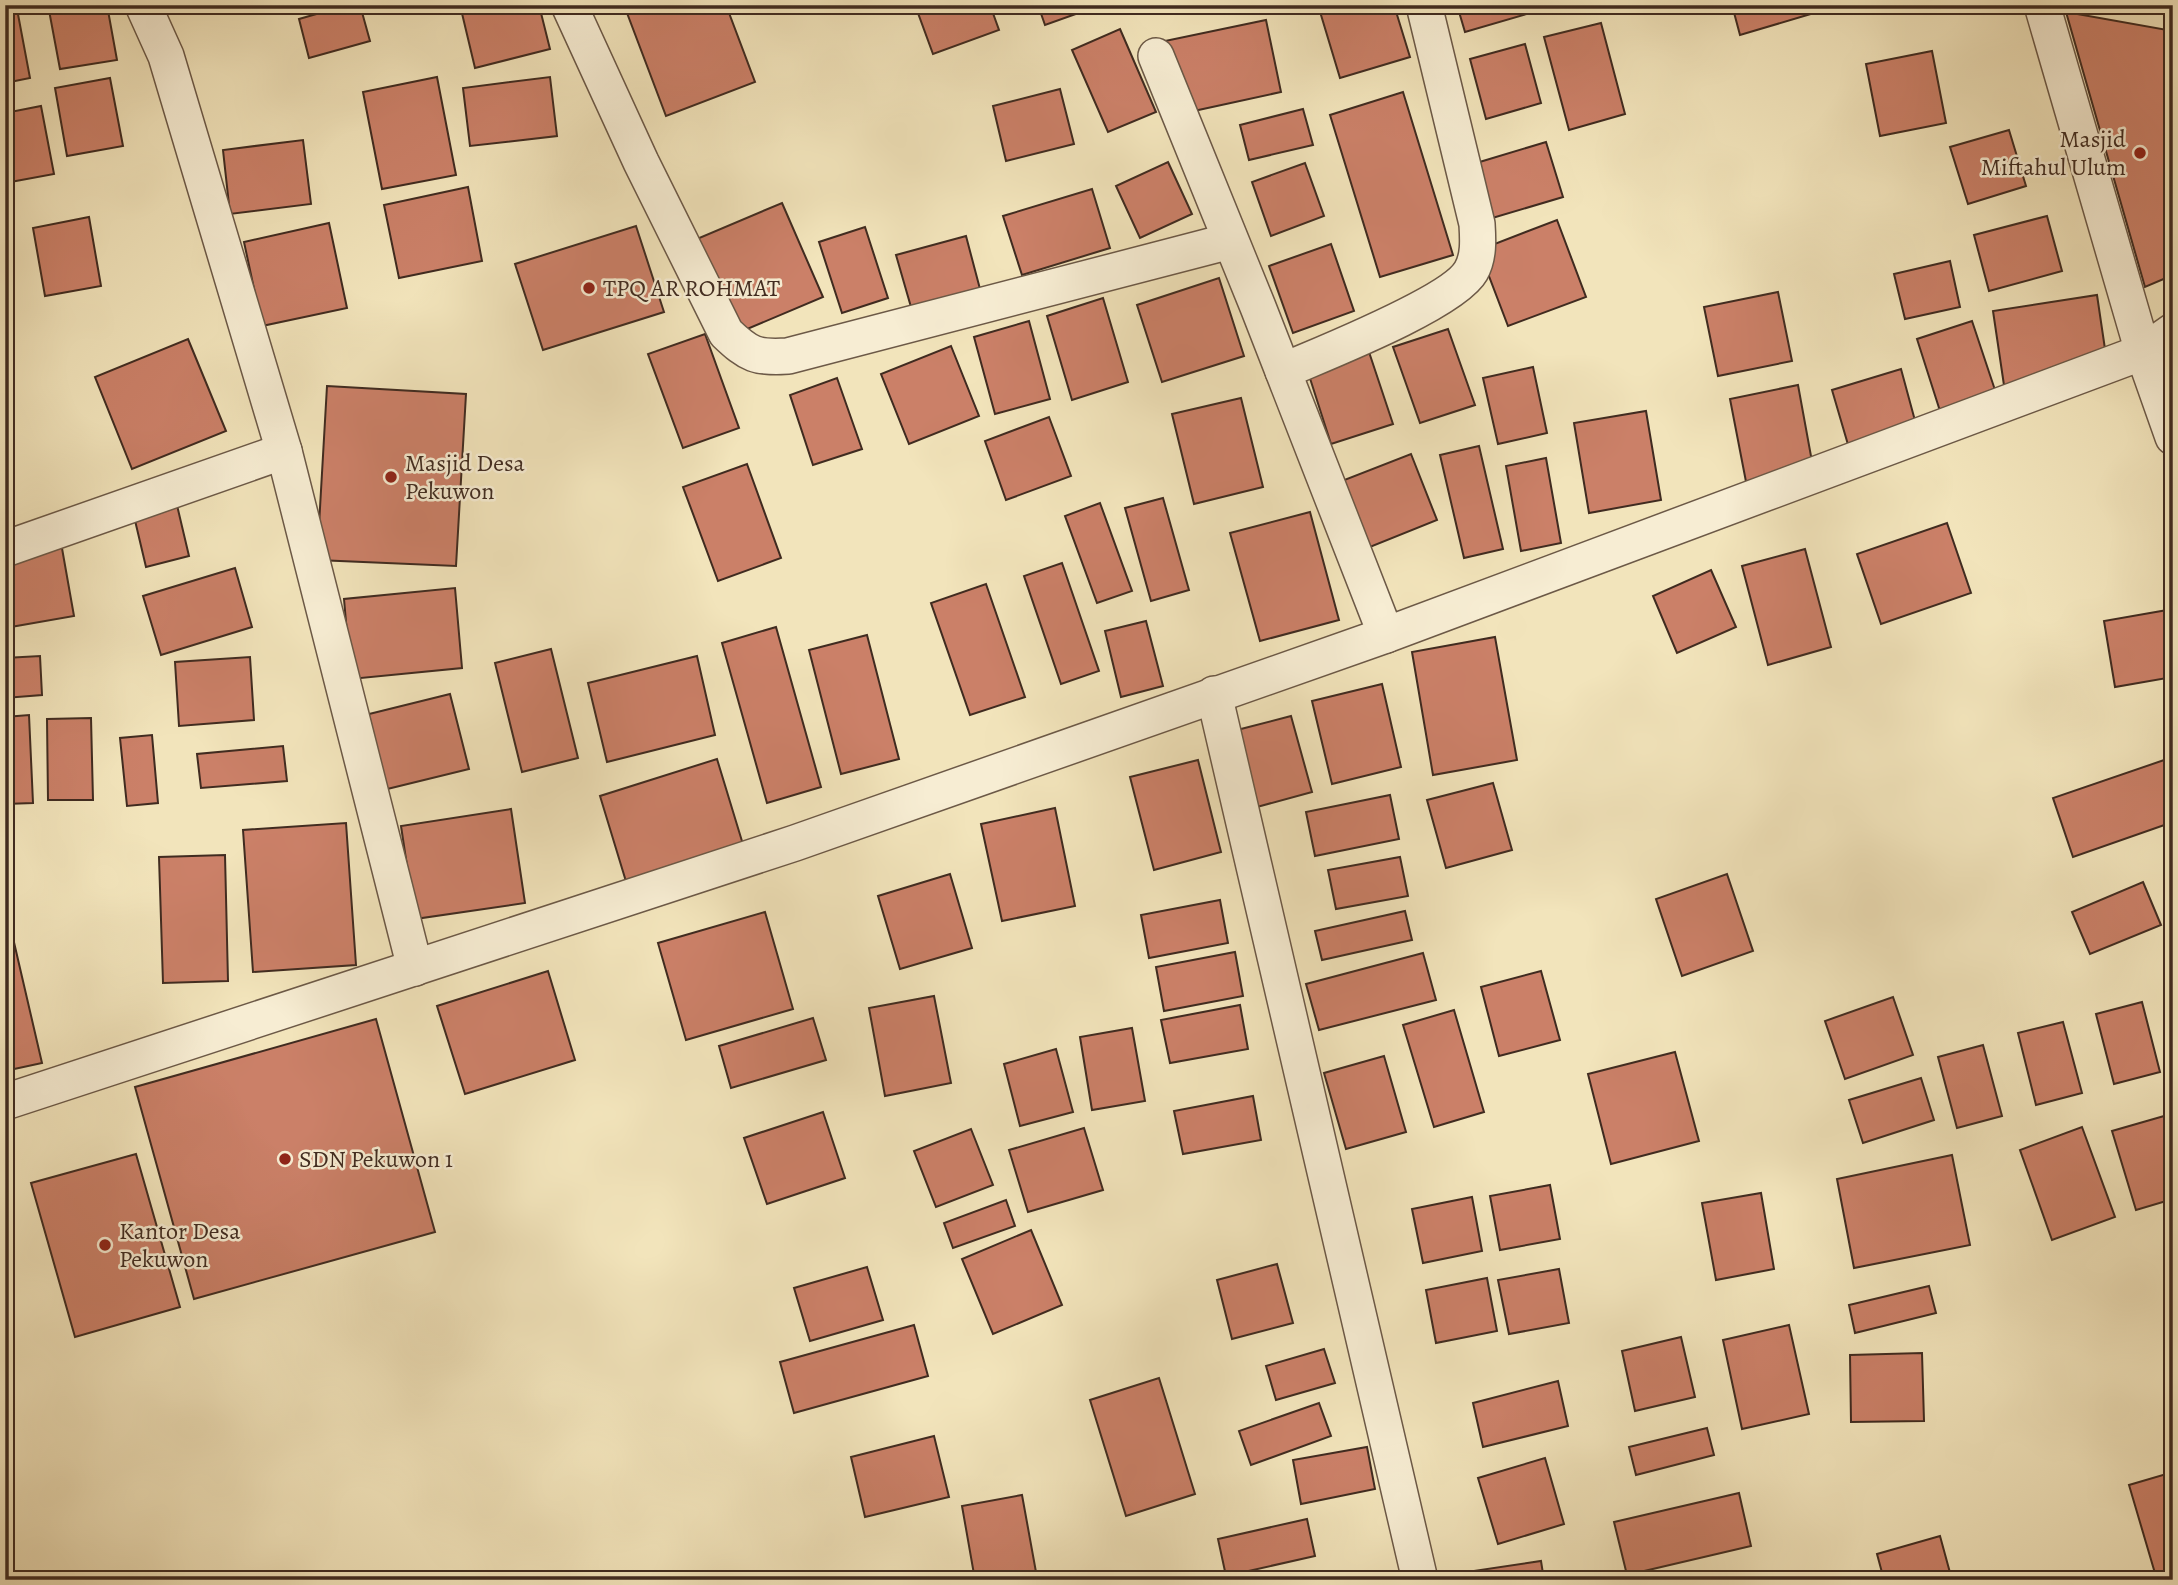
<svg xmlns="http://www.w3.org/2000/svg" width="2178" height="1585" font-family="Alegreya,serif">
<rect width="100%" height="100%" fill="#f2e4bb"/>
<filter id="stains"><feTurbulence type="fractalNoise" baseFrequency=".00286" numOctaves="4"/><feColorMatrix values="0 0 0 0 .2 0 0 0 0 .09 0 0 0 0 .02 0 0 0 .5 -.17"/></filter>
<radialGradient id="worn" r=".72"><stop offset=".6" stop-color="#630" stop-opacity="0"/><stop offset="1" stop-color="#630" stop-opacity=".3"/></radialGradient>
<g fill="#cb8068" stroke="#402b20" stroke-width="2">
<polygon points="48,5 107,5 117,60 60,69"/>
<polygon points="213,5 255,5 215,13"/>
<polygon points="348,5 360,5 370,41 309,58 299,19"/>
<polygon points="460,5 539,5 550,49 475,68"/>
<polygon points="624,5 726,5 755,82 666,116"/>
<polygon points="941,5 990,5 999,30 933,54 918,13"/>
<polygon points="1038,5 1101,5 1045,25"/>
<polygon points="1318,5 1394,5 1410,57 1340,78"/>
<polygon points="1457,5 1536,5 1537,11 1465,32"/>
<polygon points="1732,5 1812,5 1814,13 1740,35"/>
<polygon points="17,9 30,78 5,83 5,11"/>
<polygon points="2066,12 2173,31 2173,275 2145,287"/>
<polygon points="1266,20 1281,92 1180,114 1165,41"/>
<polygon points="1601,23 1625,114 1569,130 1544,37"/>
<polygon points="1120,29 1156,112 1108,132 1072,50"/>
<polygon points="1525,44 1541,103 1486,119 1470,59"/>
<polygon points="1932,51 1946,123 1880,136 1866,64"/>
<polygon points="437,77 456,175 382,189 363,92"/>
<polygon points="550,77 557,136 470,146 463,88"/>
<polygon points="110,78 123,146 67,156 55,88"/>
<polygon points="1060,89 1074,144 1006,161 993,106"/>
<polygon points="1403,92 1453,255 1380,277 1330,115"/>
<polygon points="41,106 54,174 5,183 5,113"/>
<polygon points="1303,109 1313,145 1249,160 1240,125"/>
<polygon points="2009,130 2026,186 1968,204 1950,147"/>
<polygon points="303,140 311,204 230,214 223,150"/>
<polygon points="1546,142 1563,197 1489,219 1473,164"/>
<polygon points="1168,162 1192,214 1140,238 1116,186"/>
<polygon points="1305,163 1324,216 1271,236 1252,182"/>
<polygon points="468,187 482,261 399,278 384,205"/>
<polygon points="1092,189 1110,248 1022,275 1003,216"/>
<polygon points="782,203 823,297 726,338 685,244"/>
<polygon points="2047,216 2062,271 1989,291 1974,235"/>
<polygon points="89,217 101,286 45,296 33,228"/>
<polygon points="1557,220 1586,297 1508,326 1479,250"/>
<polygon points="329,223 347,308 262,326 244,242"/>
<polygon points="636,226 664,312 543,350 515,264"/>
<polygon points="865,227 888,298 842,313 819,242"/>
<polygon points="966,236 980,289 911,307 896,255"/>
<polygon points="1331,244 1354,311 1293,333 1269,266"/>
<polygon points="1950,261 1960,307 1905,319 1894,274"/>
<polygon points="1219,278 1244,356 1162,382 1137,305"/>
<polygon points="1778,292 1792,361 1718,376 1704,307"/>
<polygon points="2097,295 2109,376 2005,392 1993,311"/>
<polygon points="1103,298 1128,382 1072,400 1047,316"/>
<polygon points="1029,321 1050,399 995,414 974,337"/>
<polygon points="1972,321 1996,393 1940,411 1917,339"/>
<polygon points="1448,329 1475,405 1420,423 1393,347"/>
<polygon points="705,334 739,428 683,448 648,354"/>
<polygon points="188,339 226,431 132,469 95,377"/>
<polygon points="951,346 979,416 909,444 881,374"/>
<polygon points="1368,349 1393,424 1331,444 1307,369"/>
<polygon points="1533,367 1547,433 1498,444 1483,378"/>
<polygon points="1901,369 1917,428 1849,448 1832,390"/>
<polygon points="837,378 862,449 813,465 790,395"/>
<polygon points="1798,385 1815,478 1748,492 1730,399"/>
<polygon points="327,386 466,394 456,566 317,560"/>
<polygon points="1241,398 1263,487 1194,504 1172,414"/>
<polygon points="1646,411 1661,500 1589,513 1574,423"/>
<polygon points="1049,417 1071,476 1006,500 985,441"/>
<polygon points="1479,446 1503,549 1464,558 1440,455"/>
<polygon points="1411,454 1437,520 1360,551 1334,484"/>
<polygon points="1546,458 1561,543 1521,551 1506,466"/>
<polygon points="747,464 781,558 718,581 683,487"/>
<polygon points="1163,498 1189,590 1151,601 1125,508"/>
<polygon points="176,501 189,556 146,567 133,512"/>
<polygon points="1100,503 1132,591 1097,603 1065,516"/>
<polygon points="1310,512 1339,620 1260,641 1230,533"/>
<polygon points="1947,523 1971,593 1881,624 1857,554"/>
<polygon points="60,537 74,616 5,628 5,548"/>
<polygon points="1805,549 1831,647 1768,665 1742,566"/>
<polygon points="1062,563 1099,671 1061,684 1024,576"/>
<polygon points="235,568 252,627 161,655 143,596"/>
<polygon points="1711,570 1736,627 1677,653 1653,596"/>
<polygon points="986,584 1025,697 970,715 931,603"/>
<polygon points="455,588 462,668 351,679 344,599"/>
<polygon points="2173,609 2173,677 2115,687 2104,621"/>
<polygon points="1146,621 1163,686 1121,697 1105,631"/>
<polygon points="776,627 821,787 767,803 722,643"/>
<polygon points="867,635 899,759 841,774 809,650"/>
<polygon points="1495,637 1517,760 1433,775 1412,652"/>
<polygon points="551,649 578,758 522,772 495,663"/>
<polygon points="40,656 42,695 5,698 5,658"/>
<polygon points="697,656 715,735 607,762 588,683"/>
<polygon points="250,657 254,720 179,726 175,662"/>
<polygon points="1382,684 1401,767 1332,784 1312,701"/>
<polygon points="450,694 469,769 375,792 357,717"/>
<polygon points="29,715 33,803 5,804 5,717"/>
<polygon points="1291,716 1312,792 1257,807 1237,730"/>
<polygon points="91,718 93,800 48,800 47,719"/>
<polygon points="152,735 158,803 127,806 120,738"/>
<polygon points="283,746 287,781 201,788 197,754"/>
<polygon points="2173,757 2173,822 2073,857 2053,798"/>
<polygon points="717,759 745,851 628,888 600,796"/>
<polygon points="1198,760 1221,852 1154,870 1130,777"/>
<polygon points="1493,783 1512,850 1446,868 1427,800"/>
<polygon points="1390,795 1399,839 1315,856 1306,812"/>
<polygon points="1055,808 1075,906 1002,921 981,824"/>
<polygon points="511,809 525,903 415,919 401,826"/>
<polygon points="346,823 356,965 253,972 243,830"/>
<polygon points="225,855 228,981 163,983 159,857"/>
<polygon points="1400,857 1408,896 1336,909 1328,870"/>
<polygon points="950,874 972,948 900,969 878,896"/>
<polygon points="1727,874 1753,951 1682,976 1656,899"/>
<polygon points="2143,882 2161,925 2090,954 2072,912"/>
<polygon points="1220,900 1228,943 1149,958 1141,915"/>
<polygon points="1405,911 1412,940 1322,960 1315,931"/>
<polygon points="765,912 793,1009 686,1040 658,943"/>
<polygon points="13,938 42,1063 5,1071 5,940"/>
<polygon points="1235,952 1243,996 1164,1011 1156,967"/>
<polygon points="1423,953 1436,1000 1319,1030 1306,984"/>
<polygon points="548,971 575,1060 465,1094 437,1006"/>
<polygon points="1541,971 1560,1040 1499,1056 1481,987"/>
<polygon points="934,996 951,1083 885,1096 869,1008"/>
<polygon points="1893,997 1913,1055 1845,1079 1825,1021"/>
<polygon points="2142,1002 2160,1072 2114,1084 2096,1014"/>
<polygon points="1240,1005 1248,1049 1170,1063 1161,1020"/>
<polygon points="1454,1010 1484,1112 1434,1127 1403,1025"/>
<polygon points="813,1018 826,1060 731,1088 719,1046"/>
<polygon points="376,1019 435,1232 194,1299 135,1087"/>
<polygon points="2063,1022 2082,1093 2036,1105 2018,1033"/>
<polygon points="1132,1028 1145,1101 1092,1110 1080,1037"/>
<polygon points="1983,1045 2002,1116 1957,1128 1938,1057"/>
<polygon points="1056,1049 1073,1112 1020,1126 1004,1064"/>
<polygon points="1675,1052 1699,1141 1611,1164 1588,1074"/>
<polygon points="1384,1056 1406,1132 1346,1149 1324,1073"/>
<polygon points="1921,1078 1934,1120 1863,1143 1849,1100"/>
<polygon points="1253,1096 1261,1140 1183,1154 1174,1111"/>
<polygon points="823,1112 845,1178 767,1204 744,1138"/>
<polygon points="2171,1114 2173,1120 2173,1199 2136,1210 2112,1131"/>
<polygon points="2082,1127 2115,1217 2052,1240 2020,1150"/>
<polygon points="1084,1128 1103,1190 1028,1212 1009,1150"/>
<polygon points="971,1129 993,1185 936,1207 914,1151"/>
<polygon points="136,1154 180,1307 75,1337 31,1183"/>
<polygon points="1952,1155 1970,1245 1854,1268 1837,1179"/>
<polygon points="1550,1185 1560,1239 1500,1250 1490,1196"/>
<polygon points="1761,1193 1774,1269 1716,1280 1702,1203"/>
<polygon points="1472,1197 1482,1251 1423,1263 1412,1209"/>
<polygon points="1006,1200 1015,1226 953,1248 944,1223"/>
<polygon points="1031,1230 1062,1305 993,1334 962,1259"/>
<polygon points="1277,1264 1293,1323 1232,1339 1217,1280"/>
<polygon points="867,1267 883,1320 810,1341 794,1288"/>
<polygon points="1559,1269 1569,1323 1509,1334 1498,1280"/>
<polygon points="1487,1278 1497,1331 1436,1343 1426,1290"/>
<polygon points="1929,1286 1936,1313 1855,1333 1849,1305"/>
<polygon points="914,1325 928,1376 794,1413 780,1362"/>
<polygon points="1789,1325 1809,1414 1742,1429 1723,1340"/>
<polygon points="1681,1337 1695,1397 1635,1411 1622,1351"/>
<polygon points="1324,1349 1335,1383 1276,1400 1266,1366"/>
<polygon points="1922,1353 1924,1421 1851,1422 1850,1355"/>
<polygon points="1159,1378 1195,1494 1126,1516 1090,1400"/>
<polygon points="1558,1381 1568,1426 1483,1447 1473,1403"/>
<polygon points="1319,1403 1331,1436 1251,1465 1239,1431"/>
<polygon points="1707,1428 1714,1455 1636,1475 1629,1447"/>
<polygon points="934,1436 949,1497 865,1517 851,1457"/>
<polygon points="1367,1447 1375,1489 1301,1504 1293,1460"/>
<polygon points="1545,1458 1564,1524 1498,1544 1478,1478"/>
<polygon points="2173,1472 2173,1580 2157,1580 2129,1485"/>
<polygon points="1739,1493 1751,1546 1627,1575 1614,1522"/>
<polygon points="1022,1495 1036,1572 992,1580 975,1580 962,1506"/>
<polygon points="1307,1519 1315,1556 1226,1576 1218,1539"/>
<polygon points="1940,1536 1952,1580 1884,1580 1877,1554"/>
<polygon points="1541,1561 1544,1580 1453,1580 1453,1574"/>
<polygon points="1727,1573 1728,1580 1694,1580"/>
</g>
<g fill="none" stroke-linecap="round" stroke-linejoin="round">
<defs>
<g id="street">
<polyline points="143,5 166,56 284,451 415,968"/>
<path d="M569,5L641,162L726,333C749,355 756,358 788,356L1230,241"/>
<polyline points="2042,5 2143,352 2173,437"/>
<polyline points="1156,56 1258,307 1386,635"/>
<path d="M1283,371C1322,354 1453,303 1471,271C1479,257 1478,240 1477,224L1424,5"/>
<polyline points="5,549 284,451"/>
<polyline points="1214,694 1420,1580"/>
<polyline points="5,1102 795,843 1386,635 2143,352 2173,331"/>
</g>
</defs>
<use href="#street" stroke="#6c5947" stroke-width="38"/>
<use href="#street" stroke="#f7edd3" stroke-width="35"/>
</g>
<g fill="#8f2418" stroke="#f7edd3" stroke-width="2.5">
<circle cx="2140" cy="153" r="7"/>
<circle cx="589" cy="288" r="7"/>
<circle cx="391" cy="477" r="7"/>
<circle cx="285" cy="1159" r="7"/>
<circle cx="105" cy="1245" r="7"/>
</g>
<g text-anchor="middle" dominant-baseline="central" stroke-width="5" stroke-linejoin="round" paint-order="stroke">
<g font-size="24" fill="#402b20" stroke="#f7edd3" text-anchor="start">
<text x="2126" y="139" text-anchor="end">Masjid<tspan x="2126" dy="28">Miftahul Ulum</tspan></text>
<text x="603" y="288">TPQ AR ROHMAT</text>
<text x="405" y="463">Masjid Desa<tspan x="405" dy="28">Pekuwon</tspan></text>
<text x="299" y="1159">SDN Pekuwon 1</text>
<text x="119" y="1231">Kantor Desa<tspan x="119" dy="28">Pekuwon</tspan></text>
</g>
</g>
<rect width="2178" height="1585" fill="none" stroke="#f2e4bb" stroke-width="28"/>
<rect x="7" y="7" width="2164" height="1571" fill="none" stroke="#402b20" stroke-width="3.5"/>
<rect x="14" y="14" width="2150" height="1557" fill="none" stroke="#402b20" stroke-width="2"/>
<rect width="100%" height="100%" filter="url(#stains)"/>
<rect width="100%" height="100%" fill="url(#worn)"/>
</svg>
